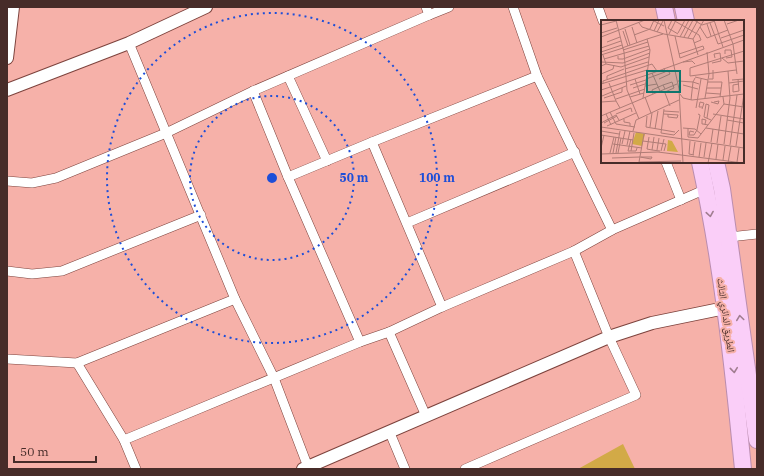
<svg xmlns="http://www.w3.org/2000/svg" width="764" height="476" font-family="'IBM Plex Serif','Noto Naskh Arabic',serif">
<rect width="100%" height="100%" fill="#f6b1a9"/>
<polygon fill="#d2aa47" points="623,444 635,469 578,469"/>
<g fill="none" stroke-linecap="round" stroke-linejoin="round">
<defs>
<g id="minor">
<polyline points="598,7 603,21"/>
<polyline points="429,15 449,7"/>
<polyline points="129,43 235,299 274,378 308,467"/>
<polyline points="288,76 327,161"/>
<polyline points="537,76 612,230"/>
<polyline points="253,91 288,177 360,342"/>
<polyline points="372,142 442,307"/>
<polyline points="666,162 681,200"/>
<polyline points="288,177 372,142 537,76 513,7"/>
<polyline points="7,181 32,183 56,178 166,133 253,91 429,15 426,7"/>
<polyline points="407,223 575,152"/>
<polyline points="729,237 757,234"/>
<polyline points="574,251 612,230 706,189"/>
<polyline points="7,271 32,274 62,271 201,215"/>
<polyline points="7,359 77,363 235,299"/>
<polyline points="77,363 124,440"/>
<polyline points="426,416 389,332 442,307 574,251 609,337 636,395 465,469"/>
<polyline points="390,433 405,469"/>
<polyline points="136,469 124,440 360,342 389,332"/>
</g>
<g id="tertiary">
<polyline points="7,58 13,7"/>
<polyline points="7,90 129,43 206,7"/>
<polyline points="303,469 609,337 652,323 725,308"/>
</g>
<g id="trunk">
<polyline points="664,7 667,21"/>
<polyline points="683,7 686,21"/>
<path d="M700,162C722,263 733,366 743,469"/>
<polyline points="716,162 722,189 757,440"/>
</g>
</defs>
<use href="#minor" stroke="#7d433d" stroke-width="10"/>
<use href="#tertiary" stroke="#7d433d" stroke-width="14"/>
<use href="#trunk" stroke="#ba8daf" stroke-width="18"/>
<use href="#minor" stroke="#fff" stroke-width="9"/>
<use href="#tertiary" stroke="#fff" stroke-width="12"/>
<use href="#trunk" stroke="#facef8" stroke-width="16"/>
</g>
<defs><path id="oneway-chevron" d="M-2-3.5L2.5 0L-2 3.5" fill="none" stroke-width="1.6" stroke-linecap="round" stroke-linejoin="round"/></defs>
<g stroke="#a07d90">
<use href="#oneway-chevron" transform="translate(710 214) rotate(81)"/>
<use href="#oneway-chevron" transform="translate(740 318) rotate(-98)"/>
<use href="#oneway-chevron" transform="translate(734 370) rotate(84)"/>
</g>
<g fill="none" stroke="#1d4ed8" stroke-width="2" stroke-dasharray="2 4">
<circle cx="272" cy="178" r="82"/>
<circle cx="272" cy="178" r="165"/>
</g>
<g text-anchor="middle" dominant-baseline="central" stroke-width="4" stroke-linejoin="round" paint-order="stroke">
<g font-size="10" fill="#472c29" stroke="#f6b1a9">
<text transform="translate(726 315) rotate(82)">الطريق الدائري الثالث</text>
</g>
</g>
<g transform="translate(601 20)">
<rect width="143" height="143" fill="#f6b1a9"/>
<path d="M35,112L44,114L41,126L31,124ZM67,120L71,121L77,132L66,131Z" fill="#d2aa47"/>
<path fill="none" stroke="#b07c76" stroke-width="1" d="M15,0L23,32L26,70L38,99M51,0L63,6M63,0L78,69L82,143M71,0L67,8L77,14M72,0L98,15L100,20L93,23M93,0L101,5L114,1M113,0L122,27M123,0L132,24L136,54M38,3L41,7L63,14L92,19M109,3L117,24M106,4L110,16M126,4L138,0M0,5L15,1M31,7L36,23M99,7L106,18L127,10M24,9L29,25M22,11L27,26M53,11L58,0M56,12L62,1M0,13L16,8M77,13L84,0M68,14L75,0M33,15L49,9L53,0M74,16L79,38M0,17L44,0M79,17L88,0M83,17L92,0M87,18L97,0M120,18L143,10M46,19L62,14M6,22L19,17M117,24L143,15M0,28L20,21M22,30L47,22M0,32L21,25M78,34L102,26M124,34V30H130L131,37L125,38M0,35L22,28M97,35L92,19L103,0M17,36V39H22L49,29M79,38L103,29L102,26M121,38L127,43L143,41M3,39L48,26M0,42L22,43L49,33M82,42L91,41L94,44M111,43L120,41L119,33L113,34L114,38M5,44L20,47L48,37M0,46L5,44L2,35M24,49L47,42M135,50L89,56V48L143,31M51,53L59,71M0,54L12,49L13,45M94,57L107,60M6,59V56L23,49M34,59L39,74M45,59L64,52L63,48M58,59L69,54L67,50L64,52M108,59H112V50M131,60L143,59M77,61L92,62L94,58M107,62H121L119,77M8,63L15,81M128,63L143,61M0,64L46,50M2,64V61L51,44L56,51M29,65L45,60M82,65L97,69M44,66L56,64M32,68L44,64M106,68H120M0,70L46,55L49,30L46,19L21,28M64,72L73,68L71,62L62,65L64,69M132,72L138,71L137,59M132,72V65L138,64M64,73L69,86M105,73L119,74M52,74L51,70L62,65M79,74L82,78L91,80L143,74M1,76L25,66M29,77L43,73M44,77L50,93M3,78L21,72V68M42,78L46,55L143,20M104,78L108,54L106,32M15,79L44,69M90,80L92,62L98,64M0,82L15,81L19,88M110,82L117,84L118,81L113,82M123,84L143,87M108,85L105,84L103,97L110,100M95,88L100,59M63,89L60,113L73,115L78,110M101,89L103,83L99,82L98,87H101M63,91L78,92M9,92L15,104L34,107M5,94L10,105M15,94L30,88L31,92M63,94L77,95M67,94V97L76,98L77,95M112,94L143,99M0,96L76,64M46,96L45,107L74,112M106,98L108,85M23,99V102L29,103V106M126,100L143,103M0,103L15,95L18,100M3,103L16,96M104,104L105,100L101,99V104H102L107,105M6,106L35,93M0,107L143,128M49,107L51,93M82,108L94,109L100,114M87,108V117L97,118L123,84L122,77M105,108L143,114M54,109L57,91M96,110L99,95L97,94M0,111L18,114M32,111L35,100L78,80M93,112L89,111L88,115H93L96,110M0,115L32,120M48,117L46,129L51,130M53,117L51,130L59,131M30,119L27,131H35L36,128M42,121L65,124L63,131M89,121L88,134L93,135M110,122L112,109M116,123L120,96M12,124L41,128M21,124L24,111M123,124L129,78L127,51M26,125L29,111M129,125L136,75M135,126L143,74M0,128L3,115M56,130L58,118M30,131L33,113M60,131L63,119M9,133L13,117M12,133L15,117M15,133L19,111M17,133L20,118M0,134L57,132L142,143M92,135L94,122M39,137L50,139L51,137H40M98,137L100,123M103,137L105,123M11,138L39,137M115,139L117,124M122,140L124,126M38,142L80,141M38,142L43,114M136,142L138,128M107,143L111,123M127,143L130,126"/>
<path fill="#0f766e" fill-opacity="0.15" stroke="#0f766e" stroke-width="2" d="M46,51H79V72H46Z"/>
<rect width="143" height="143" fill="none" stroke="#472c29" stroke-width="2"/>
</g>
<circle cx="272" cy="178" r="6" fill="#1d4ed8" stroke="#f6b1a9" stroke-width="2"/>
<g font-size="12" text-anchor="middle" font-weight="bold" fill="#1d4ed8" stroke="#f6b1a9" stroke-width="4" stroke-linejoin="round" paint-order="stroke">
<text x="354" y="182">50 m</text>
<text x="437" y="182">100 m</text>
</g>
<rect width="764" height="476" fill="none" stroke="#472c29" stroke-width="16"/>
<path d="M14 456v6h82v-6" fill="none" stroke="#472c29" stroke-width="2"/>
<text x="20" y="456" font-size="12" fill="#472c29" stroke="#f6b1a9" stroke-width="3" paint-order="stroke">50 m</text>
</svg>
